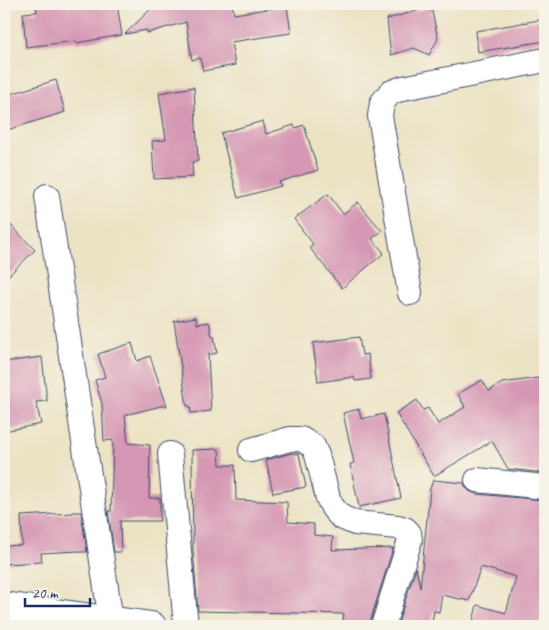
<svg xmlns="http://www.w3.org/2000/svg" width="549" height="630" font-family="Caveat,sans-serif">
<rect width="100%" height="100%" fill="#f7f3e8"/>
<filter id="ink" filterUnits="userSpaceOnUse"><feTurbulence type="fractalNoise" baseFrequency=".02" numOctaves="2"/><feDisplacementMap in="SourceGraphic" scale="10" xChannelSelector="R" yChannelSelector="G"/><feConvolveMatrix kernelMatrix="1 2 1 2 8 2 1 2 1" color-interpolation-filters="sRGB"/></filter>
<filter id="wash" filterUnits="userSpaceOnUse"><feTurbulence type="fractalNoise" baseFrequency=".0096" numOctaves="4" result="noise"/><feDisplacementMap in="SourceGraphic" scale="20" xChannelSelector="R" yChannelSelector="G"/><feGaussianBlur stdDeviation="1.12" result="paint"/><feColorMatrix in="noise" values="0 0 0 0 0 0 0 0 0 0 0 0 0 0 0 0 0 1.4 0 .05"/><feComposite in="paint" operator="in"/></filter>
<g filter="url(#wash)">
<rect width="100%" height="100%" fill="#ece3c4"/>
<g id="blocks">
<g fill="#d597b3">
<polygon points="36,4 117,4 122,35 76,43 76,41 26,47 23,13 37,12"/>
<polygon points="156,4 232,4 234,14 287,6 291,33 231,42 235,65 203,71 200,58 192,60 186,22 147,33 147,30 125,34"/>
<polygon points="431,7 438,39 429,55 414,48 391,55 387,19"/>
<polygon points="545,19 545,41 478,52 476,31"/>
<polygon points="56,80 65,112 4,131 4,96"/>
<polygon points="194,87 198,161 192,162 193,177 154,179 152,141 166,140 159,93"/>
<polygon points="263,121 266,134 294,125 295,128 304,125 318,170 279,182 281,186 238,198 221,133"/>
<polygon points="328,194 343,214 358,202 382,231 372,239 384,253 342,288 309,247 313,244 294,219"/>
<polygon points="4,218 35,250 4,280"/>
<polygon points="196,317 197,324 209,322 212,336 214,336 217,353 208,355 211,411 191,413 190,406 187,406 174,321"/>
<polygon points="359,337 362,355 368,354 371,379 355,381 354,377 318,382 313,343"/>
<polygon points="132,343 137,361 150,356 167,406 161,406 125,415 128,443 150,445 149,498 160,498 160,521 120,521 121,552 114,552 108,511 111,511 113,440 104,441 102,404 95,380 105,377 98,354"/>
<polygon points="42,357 47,401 36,402 41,424 4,431 4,362"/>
<polygon points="545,377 545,473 508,469 492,441 434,476 396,413 417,400 423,410 428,408 438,424 465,407 458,394 482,380 489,391 502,383"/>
<polygon points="359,409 361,419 384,414 401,498 359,507 350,464 354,463 343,413"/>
<polygon points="219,449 220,465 235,465 236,500 287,502 288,522 314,524 314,535 333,537 332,550 393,548 370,622 370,626 342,626 344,614 198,611 193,550 192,450"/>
<polygon points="292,453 299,454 306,487 273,493 266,460"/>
<polygon points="433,480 464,483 465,486 469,491 476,494 545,500 545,626 472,626 477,605 506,613 516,577 481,567 469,601 442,595 439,612 434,611 431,626 397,626 416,568 420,588 430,489"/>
<polygon points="73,512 81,512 87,552 79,552 79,551 41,553 42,562 4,564 4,546 22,545 21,516 73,513"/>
</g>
</g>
</g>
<g filter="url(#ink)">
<use href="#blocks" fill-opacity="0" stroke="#3a4a6d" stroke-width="1"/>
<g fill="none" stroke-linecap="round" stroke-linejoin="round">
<defs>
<g id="minor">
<polyline points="47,196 111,621"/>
<polyline points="410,293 380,116 382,103 390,93 403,88 545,60"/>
<polyline points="251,450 290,439 301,439 313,446 317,455 328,498 333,508 341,517 355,523 398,527 405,529 409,533 410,540 383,626"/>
<polyline points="170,454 186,626"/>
<polyline points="477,480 545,487"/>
</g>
<polyline id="tertiary" points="4,606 152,626"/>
</defs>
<use href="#minor" stroke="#3a4a6d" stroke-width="26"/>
<use href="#tertiary" stroke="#3a4a6d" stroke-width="30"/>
<use href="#minor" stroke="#fff" stroke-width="24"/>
<use href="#tertiary" stroke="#fff" stroke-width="28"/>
</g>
</g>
<rect width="549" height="630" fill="none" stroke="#f7f3e8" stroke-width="20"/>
<path d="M25 598v8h65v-8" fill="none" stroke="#1b2f5e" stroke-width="2.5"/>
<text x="32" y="598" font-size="15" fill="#1b2f5e" stroke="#f7f3e8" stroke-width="4" paint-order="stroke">20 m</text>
</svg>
